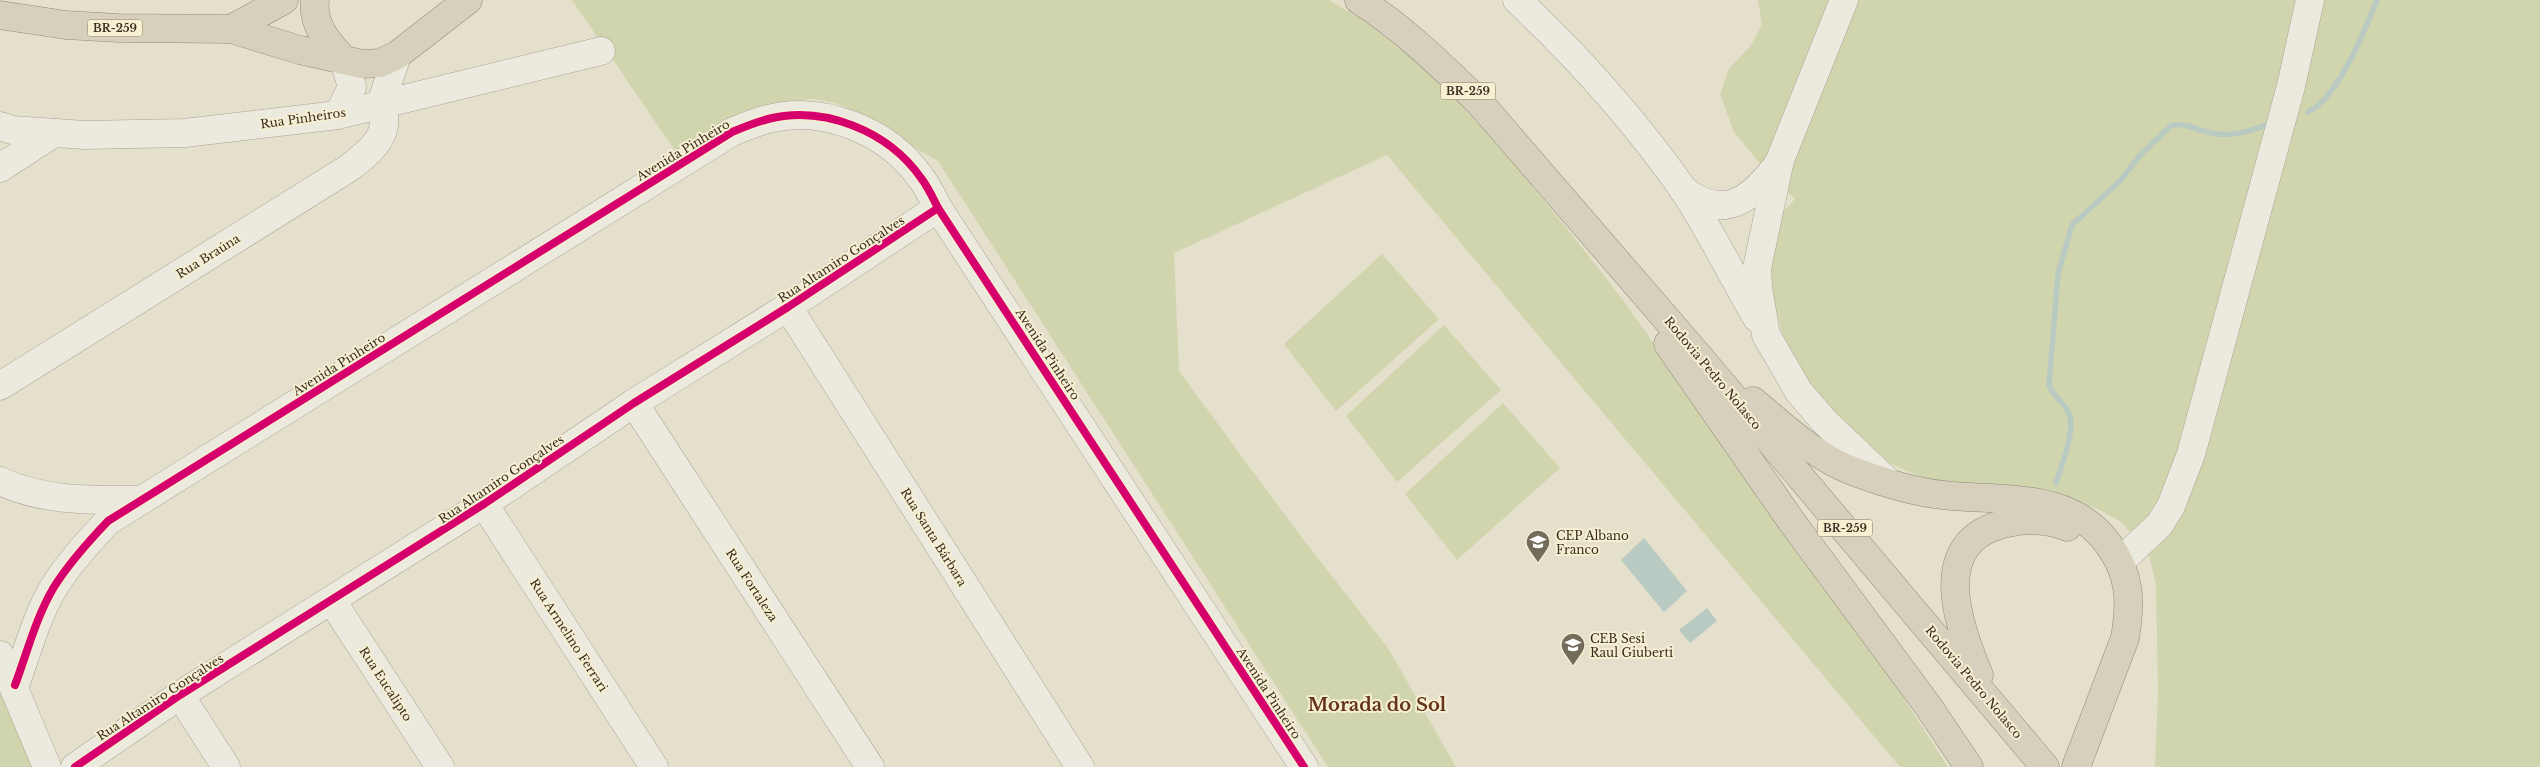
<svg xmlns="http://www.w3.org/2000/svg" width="2540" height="767" font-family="'Libre Baskerville',serif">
<rect width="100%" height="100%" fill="#e4e0cc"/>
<g fill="#d0d5ae">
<polygon points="572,0 1329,0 1368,23 1436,78 1490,135 1569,231 1623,300 1899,691 1948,767 1900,767 1387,155 1174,253 1179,371 1296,530 1388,648 1456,767 1328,767 938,161 884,130 854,110 835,103 814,99 777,102 741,113 678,155"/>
<polygon points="1758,0 2540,0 2540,767 2155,767 2158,692 2156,585 2150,559 2144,547 2120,521 2098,509 2067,498 1927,480 1887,462 1851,436 1818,402 1784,339 1773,299 1771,264 1782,213 1795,199 1764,168 1734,132 1720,94 1729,69 1751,45 1762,25"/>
<polygon points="1382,254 1439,319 1336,411 1284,344"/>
<polygon points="1444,325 1501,390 1397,482 1346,416"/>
<polygon points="1503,403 1560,468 1457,560 1405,494"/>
<polygon points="0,681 32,767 0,767"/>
</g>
<g fill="#b8cac1">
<polygon points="1644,538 1687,591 1664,612 1621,560"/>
<polygon points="1707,608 1717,621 1690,643 1679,630"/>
</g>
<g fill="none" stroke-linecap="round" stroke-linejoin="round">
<g stroke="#b8cac1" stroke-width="5.5">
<path d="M2308,112C2338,98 2365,30 2377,0"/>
<path d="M2056,483C2061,467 2076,429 2069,414C2065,402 2054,399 2049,385L2058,274L2072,225L2120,181L2141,154L2172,125C2186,123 2197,130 2211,133C2232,138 2253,130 2272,123"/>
</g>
<defs>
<g id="minor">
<path d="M1517,0C1578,57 1635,121 1683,189C1709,228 1733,277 1757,318"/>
<polyline points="1844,0 1780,160 1757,268 1758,287 1766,335 1799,392 1825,422 1887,481"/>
<polyline points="338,115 352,87 344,60"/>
<polyline points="0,126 12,130 85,135 185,133 338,115 601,51"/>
<polyline points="0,168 54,133"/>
<path d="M1683,190C1725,222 1752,199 1778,164"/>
<polyline points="788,307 1080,767"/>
<path d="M0,386L349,168C371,151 393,134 381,104L397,55"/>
<polyline points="634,403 870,767"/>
<path d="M0,481C44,502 94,500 142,500"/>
<polyline points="484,504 654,767"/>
<polyline points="2121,561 2159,525 2171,506 2191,454 2291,86 2310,0"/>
<polyline points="332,601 440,767"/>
<polyline points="0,655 47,767"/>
<path d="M15,685C27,653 36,617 54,587C69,563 88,542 108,521L732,132C744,127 756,122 768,119C824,105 888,131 921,178C928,187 933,198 938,208L1304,767"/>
<polyline points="180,695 226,767"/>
<polyline points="75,767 180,695 484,504 634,403 788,307 938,208"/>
</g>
<g id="highway">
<path d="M315,0C312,25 328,43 344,60"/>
<path d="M1359,0C1403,28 1442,66 1479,102L1701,359L2045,767"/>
<polyline points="0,15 66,25 118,28 231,29 300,50 362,64 380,63 397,55 468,0"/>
<polyline points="231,29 284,0"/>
<polyline points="1668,344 1792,522 1928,706 1969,767"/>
<path d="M1753,401C1785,427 1816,458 1855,472C1882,482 1914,492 1943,495C2002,502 2070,490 2109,545C2131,576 2131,602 2125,638L2076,767"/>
<path d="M1979,675C1957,623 1928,540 2007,523C2026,519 2049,519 2067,527"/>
</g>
</defs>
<use href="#minor" stroke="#a9a495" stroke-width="29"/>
<use href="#highway" stroke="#8f8a7c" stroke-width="29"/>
<use href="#minor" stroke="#ece9de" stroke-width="28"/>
<use href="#highway" stroke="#d7d0bd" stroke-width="28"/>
<defs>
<g id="cycleway">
<path d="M15,685C27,653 36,617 54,587C69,563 88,542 108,521L732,132C744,127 756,122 768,119C824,105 888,131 921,178C928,187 933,198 938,208L1304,767"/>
<polyline points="75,767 180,695 484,504 634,403 788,307 938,208"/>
</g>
</defs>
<use href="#cycleway" stroke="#f6efd2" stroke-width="11"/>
<use href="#cycleway" stroke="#d6006c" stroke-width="8"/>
</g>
<defs>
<symbol id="university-pin" viewBox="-11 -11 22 30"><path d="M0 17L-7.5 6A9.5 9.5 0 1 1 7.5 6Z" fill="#746c5b" stroke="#f6efd2"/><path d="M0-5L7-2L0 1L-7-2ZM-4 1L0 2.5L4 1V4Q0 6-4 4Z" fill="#fff"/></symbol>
<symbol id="school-pin" viewBox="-11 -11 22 30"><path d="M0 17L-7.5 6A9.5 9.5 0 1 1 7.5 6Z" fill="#746c5b" stroke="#f6efd2"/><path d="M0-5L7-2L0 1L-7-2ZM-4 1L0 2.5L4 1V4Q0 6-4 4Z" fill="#fff"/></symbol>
</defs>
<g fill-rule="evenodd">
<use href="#university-pin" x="1524" y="528" width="28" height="38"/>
<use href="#school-pin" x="1559" y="631" width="28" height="38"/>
</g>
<g text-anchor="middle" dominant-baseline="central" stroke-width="4" stroke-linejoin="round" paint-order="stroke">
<g fill="#f6efd2" stroke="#716754" stroke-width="1">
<rect x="87.5" y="19.5" width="55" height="17" rx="4"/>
<rect x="1440.5" y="82.5" width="55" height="17" rx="4"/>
<rect x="1817.5" y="519.5" width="55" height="17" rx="4"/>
</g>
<g font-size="11" font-weight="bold" fill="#382d1e">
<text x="115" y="28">BR-259</text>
<text x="1468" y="91">BR-259</text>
<text x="1845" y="528">BR-259</text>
</g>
<g font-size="12" fill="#382d1e" stroke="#f6efd2">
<text transform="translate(303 118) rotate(-8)">Rua Pinheiros</text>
<text transform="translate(683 150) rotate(-31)">Avenida Pinheiro</text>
<text transform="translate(208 256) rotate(-32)">Rua Braúna</text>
<text transform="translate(841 259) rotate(-33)">Rua Altamiro Gonçalves</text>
<text transform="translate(1048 354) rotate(57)">Avenida Pinheiro</text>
<text transform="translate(339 364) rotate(-32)">Avenida Pinheiro</text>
<text transform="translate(1713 373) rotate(50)">Rodovia Pedro Nolasco</text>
<text transform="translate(501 479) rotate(-34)">Rua Altamiro Gonçalves</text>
<text transform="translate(934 537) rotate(58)">Rua Santa Bárbara</text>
<text transform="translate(752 585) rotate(57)">Rua Fortaleza</text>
<text transform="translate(569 635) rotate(57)">Rua Armelino Ferrari</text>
<text transform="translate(1974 682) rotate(50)">Rodovia Pedro Nolasco</text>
<text transform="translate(386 684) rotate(57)">Rua Eucalipto</text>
<text transform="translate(1269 693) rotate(57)">Avenida Pinheiro</text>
<text transform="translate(160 697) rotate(-33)">Rua Altamiro Gonçalves</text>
</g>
<g font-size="12" fill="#382d1e" stroke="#f6efd2" text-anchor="start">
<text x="1556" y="535">CEP Albano<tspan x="1556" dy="14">Franco</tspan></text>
<text x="1590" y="638">CEB Sesi<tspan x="1590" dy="14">Raul Giuberti</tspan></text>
</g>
<g font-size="18" font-weight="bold" fill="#65341d" stroke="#f6efd2">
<text x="1377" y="705">Morada do Sol</text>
</g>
</g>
</svg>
